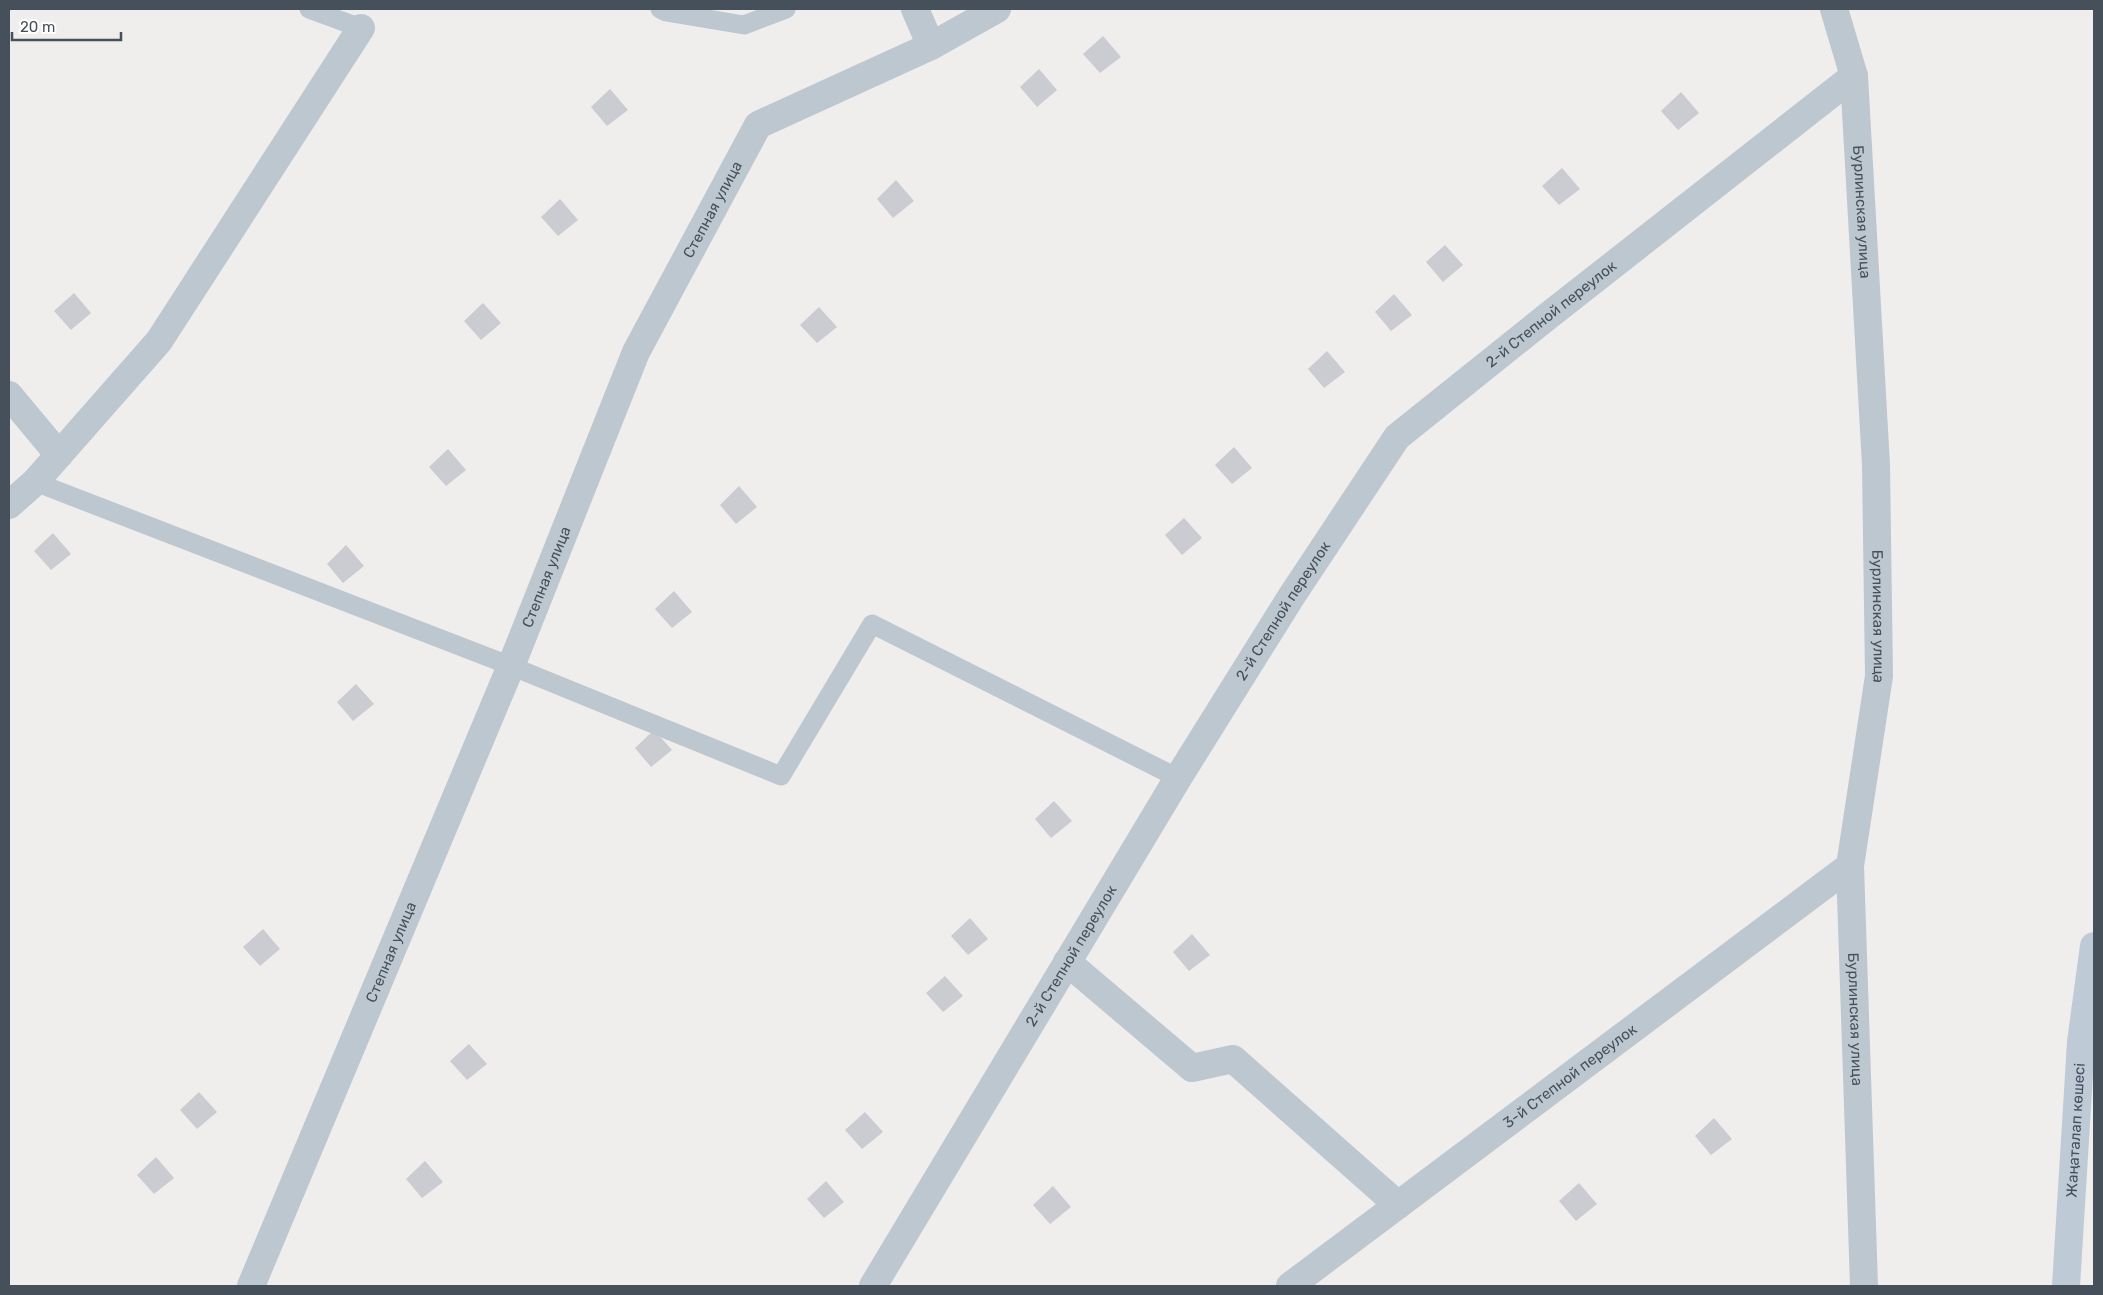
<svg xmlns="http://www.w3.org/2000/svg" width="2103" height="1295" viewBox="0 0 2103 1295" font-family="Rubik,sans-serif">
<rect width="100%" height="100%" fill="#f0eded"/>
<g fill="#caccd2">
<polygon points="1103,36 1121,57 1100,73 1083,54"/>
<polygon points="1039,69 1057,90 1037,107 1020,87"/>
<polygon points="610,89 628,110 607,126 591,107"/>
<polygon points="1681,92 1699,113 1678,130 1661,111"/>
<polygon points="1562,168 1580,189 1559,205 1542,186"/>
<polygon points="896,180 914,201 893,218 877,199"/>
<polygon points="560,199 578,220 558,236 541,217"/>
<polygon points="1445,245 1463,265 1443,282 1426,262"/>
<polygon points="74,293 91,313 71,330 54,311"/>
<polygon points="1394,294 1412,315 1391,331 1375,312"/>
<polygon points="483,303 501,323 481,340 464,321"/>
<polygon points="819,307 837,327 817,343 800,325"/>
<polygon points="1327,351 1345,372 1324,388 1308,369"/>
<polygon points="1234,447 1252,468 1232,484 1215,465"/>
<polygon points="448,449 466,470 446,486 429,467"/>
<polygon points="739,486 757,507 736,524 720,505"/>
<polygon points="1184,518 1202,538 1182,555 1165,535"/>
<polygon points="53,533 71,554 51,570 34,551"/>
<polygon points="346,545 364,566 343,583 327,564"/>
<polygon points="674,591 692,612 672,628 655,609"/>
<polygon points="356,684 374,704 353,721 337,702"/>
<polygon points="654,730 672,750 651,767 635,748"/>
<polygon points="1054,801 1072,821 1051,838 1035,819"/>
<polygon points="970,918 988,939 968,955 951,936"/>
<polygon points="263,929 280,949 260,966 243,947"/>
<polygon points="1192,934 1210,955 1189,971 1173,952"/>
<polygon points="945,976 963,996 943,1012 926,993"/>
<polygon points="469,1044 487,1064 467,1080 450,1061"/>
<polygon points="199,1092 217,1112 197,1129 180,1110"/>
<polygon points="865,1112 883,1132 862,1149 845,1130"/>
<polygon points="1714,1118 1732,1139 1711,1155 1695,1136"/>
<polygon points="156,1157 174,1178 154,1194 137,1175"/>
<polygon points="425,1161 443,1182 422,1198 406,1179"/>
<polygon points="826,1181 844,1202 824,1218 807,1199"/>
<polygon points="1579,1183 1597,1204 1576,1221 1559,1201"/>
<polygon points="1053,1186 1071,1207 1050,1224 1033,1205"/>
</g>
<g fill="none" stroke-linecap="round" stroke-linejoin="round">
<g stroke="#bdc7d0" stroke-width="19">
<polyline points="309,9 361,28"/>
<polyline points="660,9 666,12 744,25 786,9"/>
<polyline points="35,482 511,666 781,776 872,624 1178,778"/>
</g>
<g stroke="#bdc7d0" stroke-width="28">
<polyline points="915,9 931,46"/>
<path id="s1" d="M1834,9L1854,76L1876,465L1879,676L1850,866L1864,1286"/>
<polyline points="9,395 59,455"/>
<polyline points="9,505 35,482 159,341 361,28"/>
<polyline points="1067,962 1192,1068 1233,1059 1398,1205"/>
<path id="s2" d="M251,1286L511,666L636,352L758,125L931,46L997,9"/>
<path id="s3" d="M873,1286L1178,778L1291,597L1397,437L1548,316L1854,76"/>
<path id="s4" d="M1290,1286L1850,866"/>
</g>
<path stroke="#bfcad7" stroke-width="28" id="s5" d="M2066,1286L2081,1042L2094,946"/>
</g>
<g text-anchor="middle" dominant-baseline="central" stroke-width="5" stroke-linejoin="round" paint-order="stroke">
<g font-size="15" fill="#45505b" stroke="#fff">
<text stroke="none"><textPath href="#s2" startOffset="1172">Степная улица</textPath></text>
<text stroke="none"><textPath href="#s1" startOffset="206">Бурлинская улица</textPath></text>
<text stroke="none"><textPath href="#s3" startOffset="1195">2-й Степной переулок</textPath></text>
<text stroke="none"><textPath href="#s2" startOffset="768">Степная улица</textPath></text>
<text stroke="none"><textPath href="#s3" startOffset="790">2-й Степной переулок</textPath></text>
<text stroke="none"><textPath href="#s1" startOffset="611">Бурлинская улица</textPath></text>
<text stroke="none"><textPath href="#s2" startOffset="362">Степная улица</textPath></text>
<text stroke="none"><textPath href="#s3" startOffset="385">2-й Степной переулок</textPath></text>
<text stroke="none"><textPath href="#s1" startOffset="1016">Бурлинская улица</textPath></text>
<text stroke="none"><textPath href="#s4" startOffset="350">3-й Степной переулок</textPath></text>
<text stroke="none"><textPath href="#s5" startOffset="156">Жаңаталап көшесі</textPath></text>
</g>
</g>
<rect width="2103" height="1295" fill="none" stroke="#45505b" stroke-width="20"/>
<path d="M12 32v8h109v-8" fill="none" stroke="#45505b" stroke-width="2.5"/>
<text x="20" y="32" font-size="15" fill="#45505b" stroke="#ffffff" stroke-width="4" paint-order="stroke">20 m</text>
</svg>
